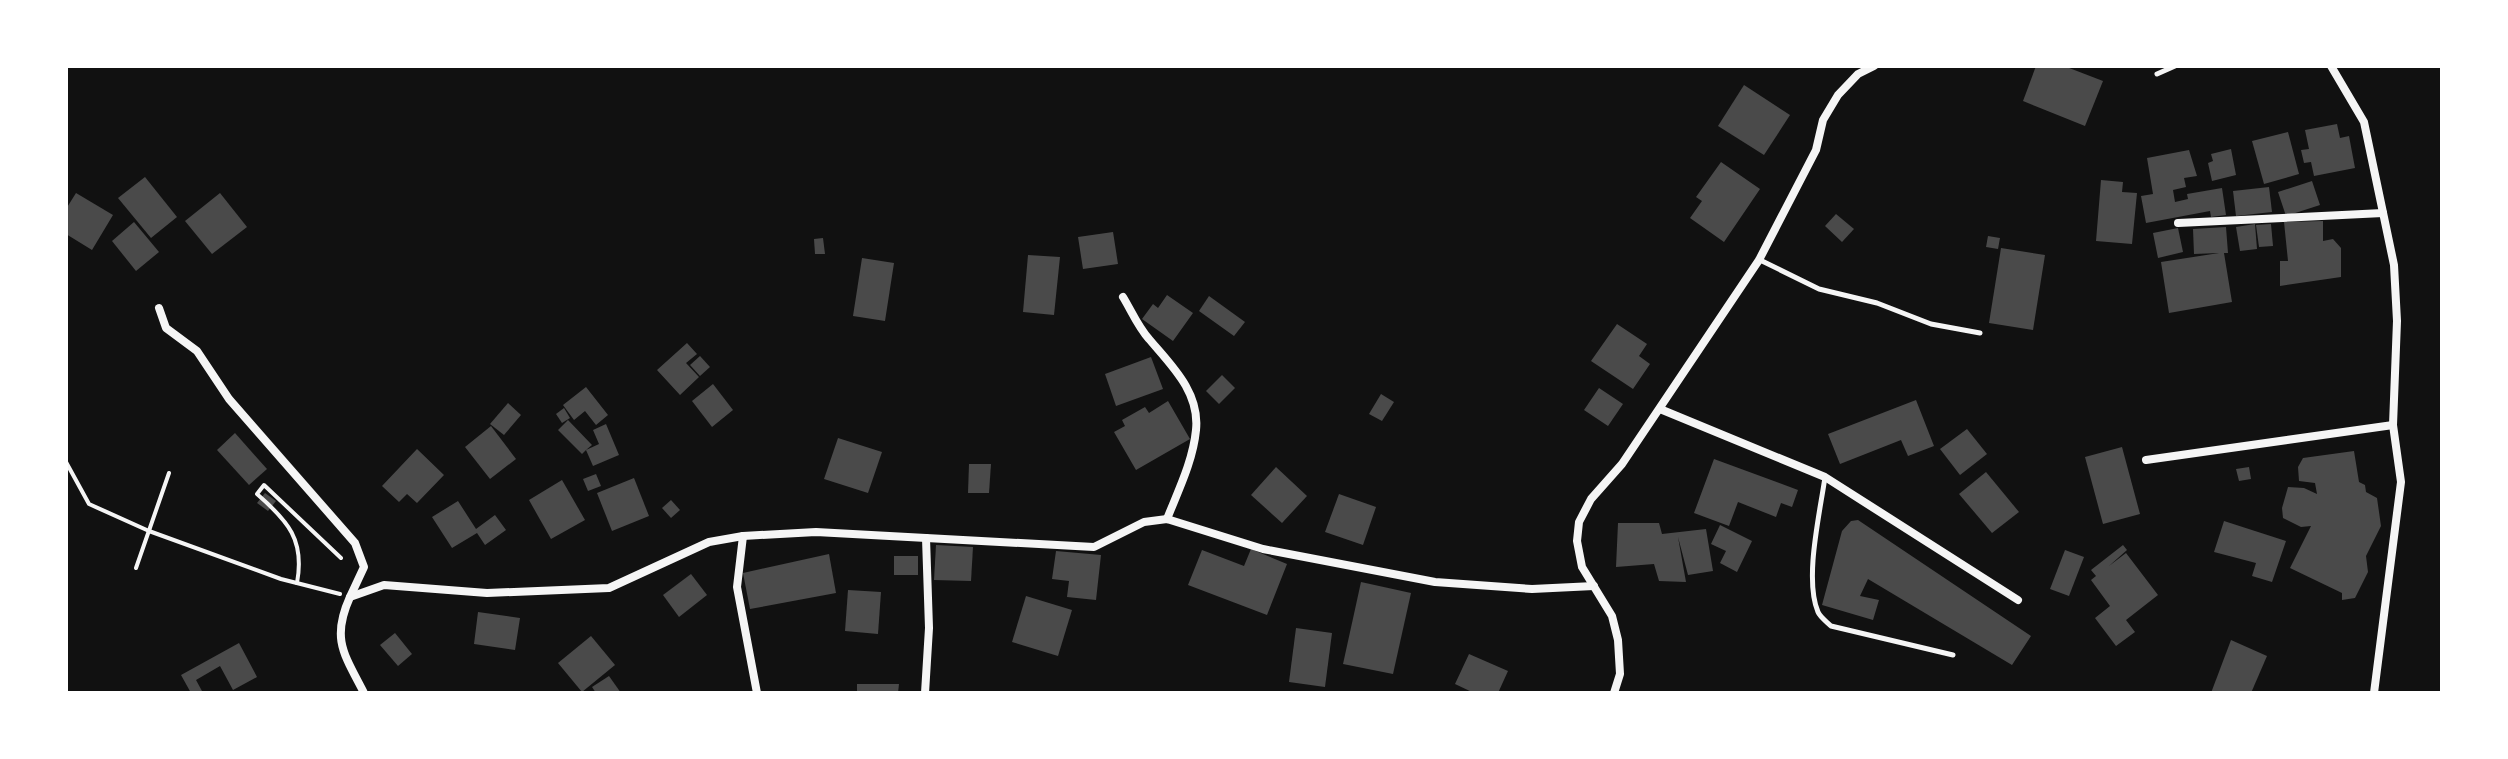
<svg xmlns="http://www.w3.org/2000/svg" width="2508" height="759" viewBox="0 0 2508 759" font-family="Raleway,sans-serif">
<rect width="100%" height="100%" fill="#111"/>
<g fill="#4a4a4a">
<polygon points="2036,66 2064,66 2103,81 2085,126 2023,101"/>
<polygon points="1744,85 1790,115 1764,155 1718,126"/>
<polygon points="2337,124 2340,138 2349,136 2355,168 2314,176 2311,162 2304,163 2301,150 2309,149 2305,130"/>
<polygon points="2288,132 2299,174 2264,184 2252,141"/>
<polygon points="2231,149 2236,175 2212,181 2208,163 2213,161 2211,154"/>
<polygon points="2189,150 2197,176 2184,178 2186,187 2173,190 2175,202 2188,199 2187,194 2222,188 2226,215 2211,217 2210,211 2146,223 2141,196 2153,194 2147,158"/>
<polygon points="1721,162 1760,189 1724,242 1690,218 1702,201 1696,197"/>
<polygon points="145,177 177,217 151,238 118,198"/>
<polygon points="2101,180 2123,182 2122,192 2137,193 2132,244 2096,241"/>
<polygon points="2312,181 2320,205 2286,216 2278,192"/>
<polygon points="2269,187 2272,212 2236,216 2233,191"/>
<polygon points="76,193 113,215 92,250 66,234 66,209"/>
<polygon points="220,193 247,227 212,254 185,221"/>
<polygon points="1836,214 1854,229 1842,242 1825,226"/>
<polygon points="2323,221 2323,241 2333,239 2341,248 2341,277 2280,286 2280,261 2288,261 2284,222"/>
<polygon points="134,222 159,252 136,271 112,241"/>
<polygon points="2255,224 2257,249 2240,251 2236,227"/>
<polygon points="2271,224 2273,246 2259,247 2256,225"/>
<polygon points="2226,227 2228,253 2224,253 2232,302 2169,313 2161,262 2219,253 2194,254 2193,229"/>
<polygon points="2178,228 2183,252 2158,258 2153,233"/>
<polygon points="1113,232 1118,264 1083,269 1078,237"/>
<polygon points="1988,236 2000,238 1998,249 1986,247"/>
<polygon points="823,238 825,254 815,254 814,239"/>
<polygon points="2001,248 2045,255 2033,330 1989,323"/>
<polygon points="1028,255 1060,257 1054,315 1023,312"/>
<polygon points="862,258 894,263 885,321 853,316"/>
<polygon points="1167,295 1193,313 1173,341 1142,319 1153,304 1158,308"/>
<polygon points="1209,296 1245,322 1234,336 1199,311"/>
<polygon points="1617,324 1647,344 1639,356 1650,364 1633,389 1591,361"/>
<polygon points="687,343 697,354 686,363 699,377 680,395 657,370"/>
<polygon points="700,356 710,367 700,376 690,365"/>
<polygon points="1151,357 1163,389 1116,406 1105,374"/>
<polygon points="1222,375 1235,388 1219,404 1206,391"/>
<polygon points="713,384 733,410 712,427 692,401"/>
<polygon points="586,387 608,415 596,425 585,411 574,420 563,405"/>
<polygon points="1599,388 1623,404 1608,426 1584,410"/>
<polygon points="1381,394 1394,402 1382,421 1369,414"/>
<polygon points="1916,400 1934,446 1908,456 1901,440 1840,464 1828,434"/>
<polygon points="1168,401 1190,439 1136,470 1114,432 1125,426 1122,420 1145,407 1149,413"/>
<polygon points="508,403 521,415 504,435 490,424"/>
<polygon points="564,408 570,418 562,423 556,414"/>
<polygon points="568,420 592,445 586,450 599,444 593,430 606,424 619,455 593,466 586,450 582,454 558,430"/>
<polygon points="491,426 516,459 490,479 465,447"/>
<polygon points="1967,429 1987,454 1960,475 1940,449"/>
<polygon points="235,433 267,469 249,485 217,450"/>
<polygon points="838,438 882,452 868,493 824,479"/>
<polygon points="2122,447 2140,514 2103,524 2085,457"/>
<polygon points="417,449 444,475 417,503 407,494 399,502 382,486"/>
<polygon points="2354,451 2359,482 2365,485 2366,492 2377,498 2381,526 2366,556 2368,572 2355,598 2342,600 2342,593 2290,568 2311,526 2301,527 2283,518 2282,508 2288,487 2304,488 2317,494 2315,483 2299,481 2298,467 2303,458"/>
<polygon points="1714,459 1798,490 1792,507 1781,503 1776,517 1738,502 1729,526 1694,513"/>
<polygon points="969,464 991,464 989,493 968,493"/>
<polygon points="1276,467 1307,496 1282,523 1251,495"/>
<polygon points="2249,467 2251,479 2239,481 2236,469"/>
<polygon points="1986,472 2019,512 1992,533 1959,494"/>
<polygon points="596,474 601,486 588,491 583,479"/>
<polygon points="634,478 649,516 612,531 597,493"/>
<polygon points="562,480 585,520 551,539 529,500"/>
<polygon points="265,493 276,501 268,511 257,503"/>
<polygon points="1339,494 1376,507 1363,545 1325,532"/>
<polygon points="671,500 680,510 671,518 662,508"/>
<polygon points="458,501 476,529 495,515 506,530 485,545 477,533 452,548 432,517"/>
<polygon points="1858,520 2031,636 2012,665 1868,579 1860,596 1879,600 1873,620 1822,605 1842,531 1851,521"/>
<polygon points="2224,521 2286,541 2272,582 2252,576 2256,563 2214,552"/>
<polygon points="1618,523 1659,523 1662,534 1706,529 1713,571 1688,575 1678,537 1686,582 1659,581 1654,564 1616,567"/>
<polygon points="1720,525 1752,541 1737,572 1720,563 1726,551 1711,544"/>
<polygon points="936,545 973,547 971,581 934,580"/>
<polygon points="2123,545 2127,550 2109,566 2126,553 2158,595 2126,620 2135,632 2116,646 2095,618 2110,606 2091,580 2096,576 2091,570"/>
<polygon points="1251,549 1287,564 1267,615 1188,585 1202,550 1244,566"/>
<polygon points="2065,550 2084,557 2069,596 2050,589"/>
<polygon points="1056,551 1101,555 1096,600 1067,597 1069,581 1052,579"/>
<polygon points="829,554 836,593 750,609 743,573"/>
<rect x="894" y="556" width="24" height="19"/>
<polygon points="691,574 707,595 679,617 663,595"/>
<polygon points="1361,582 1411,593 1393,674 1343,664"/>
<polygon points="848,590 881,592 878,634 845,631"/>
<polygon points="1026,596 1072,610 1058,656 1012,642"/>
<polygon points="478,612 520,618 515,650 474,644"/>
<polygon points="1296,628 1332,633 1325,687 1289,682"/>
<polygon points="395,633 412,654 398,666 380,645"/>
<polygon points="591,636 615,665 582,692 558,663"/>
<polygon points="2231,640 2267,656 2251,693 2211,693"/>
<polygon points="239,643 257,677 233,690 220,666 196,680 202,691 191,693 181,675"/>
<polygon points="1469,654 1508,671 1498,693 1474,693 1455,684"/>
<polygon points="609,676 621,693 596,693 592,687"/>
<polygon points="857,684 899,684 898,693 857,693"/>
</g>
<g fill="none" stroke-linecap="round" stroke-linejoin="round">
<g stroke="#f5f5f5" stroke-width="4">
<polyline points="66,462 89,504 149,531 281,579 340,594"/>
<polyline points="136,568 169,473"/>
<path d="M297,583C305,540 288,521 257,494L264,485L341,558"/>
</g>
<g stroke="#f5f5f5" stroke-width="5">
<polyline points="2157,74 2175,66"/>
<polyline points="1760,260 1819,289 1877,303 1931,324 1980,333"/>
<path d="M1825,477C1820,513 1804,579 1818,612C1820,617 1827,622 1831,626L1953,655"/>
</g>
<g stroke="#f5f5f5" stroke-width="8">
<polyline points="2331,66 2364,122 2394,265 2397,321 2393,425 2401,482 2374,693"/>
<polyline points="2178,223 2383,213"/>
<path d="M1123,297C1131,310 1138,327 1149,339C1171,365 1200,392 1196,430C1193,461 1178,491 1167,519"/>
<polyline points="159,308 166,328 197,351 229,399 355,543 364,567 350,597"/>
<polyline points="1660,409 1825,477 2018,600"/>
<polyline points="2146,460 2393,425"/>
<polyline points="743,536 737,587 757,693"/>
<path d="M364,693C344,654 331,639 350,597L384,585L487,593L609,588L709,542L743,536L816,532L1094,547L1144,522L1167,519L1263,549L1435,582L1532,589L1594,586"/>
<polyline points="925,693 929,628 926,538"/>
<polyline points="1614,693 1620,674 1618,640 1612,616 1582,567 1577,541 1579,522 1591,499 1622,464 1759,260 1816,150 1823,120 1838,95 1858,74 1874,66"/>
</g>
</g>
<rect width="2508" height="759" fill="none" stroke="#ffffff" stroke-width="136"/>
</svg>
